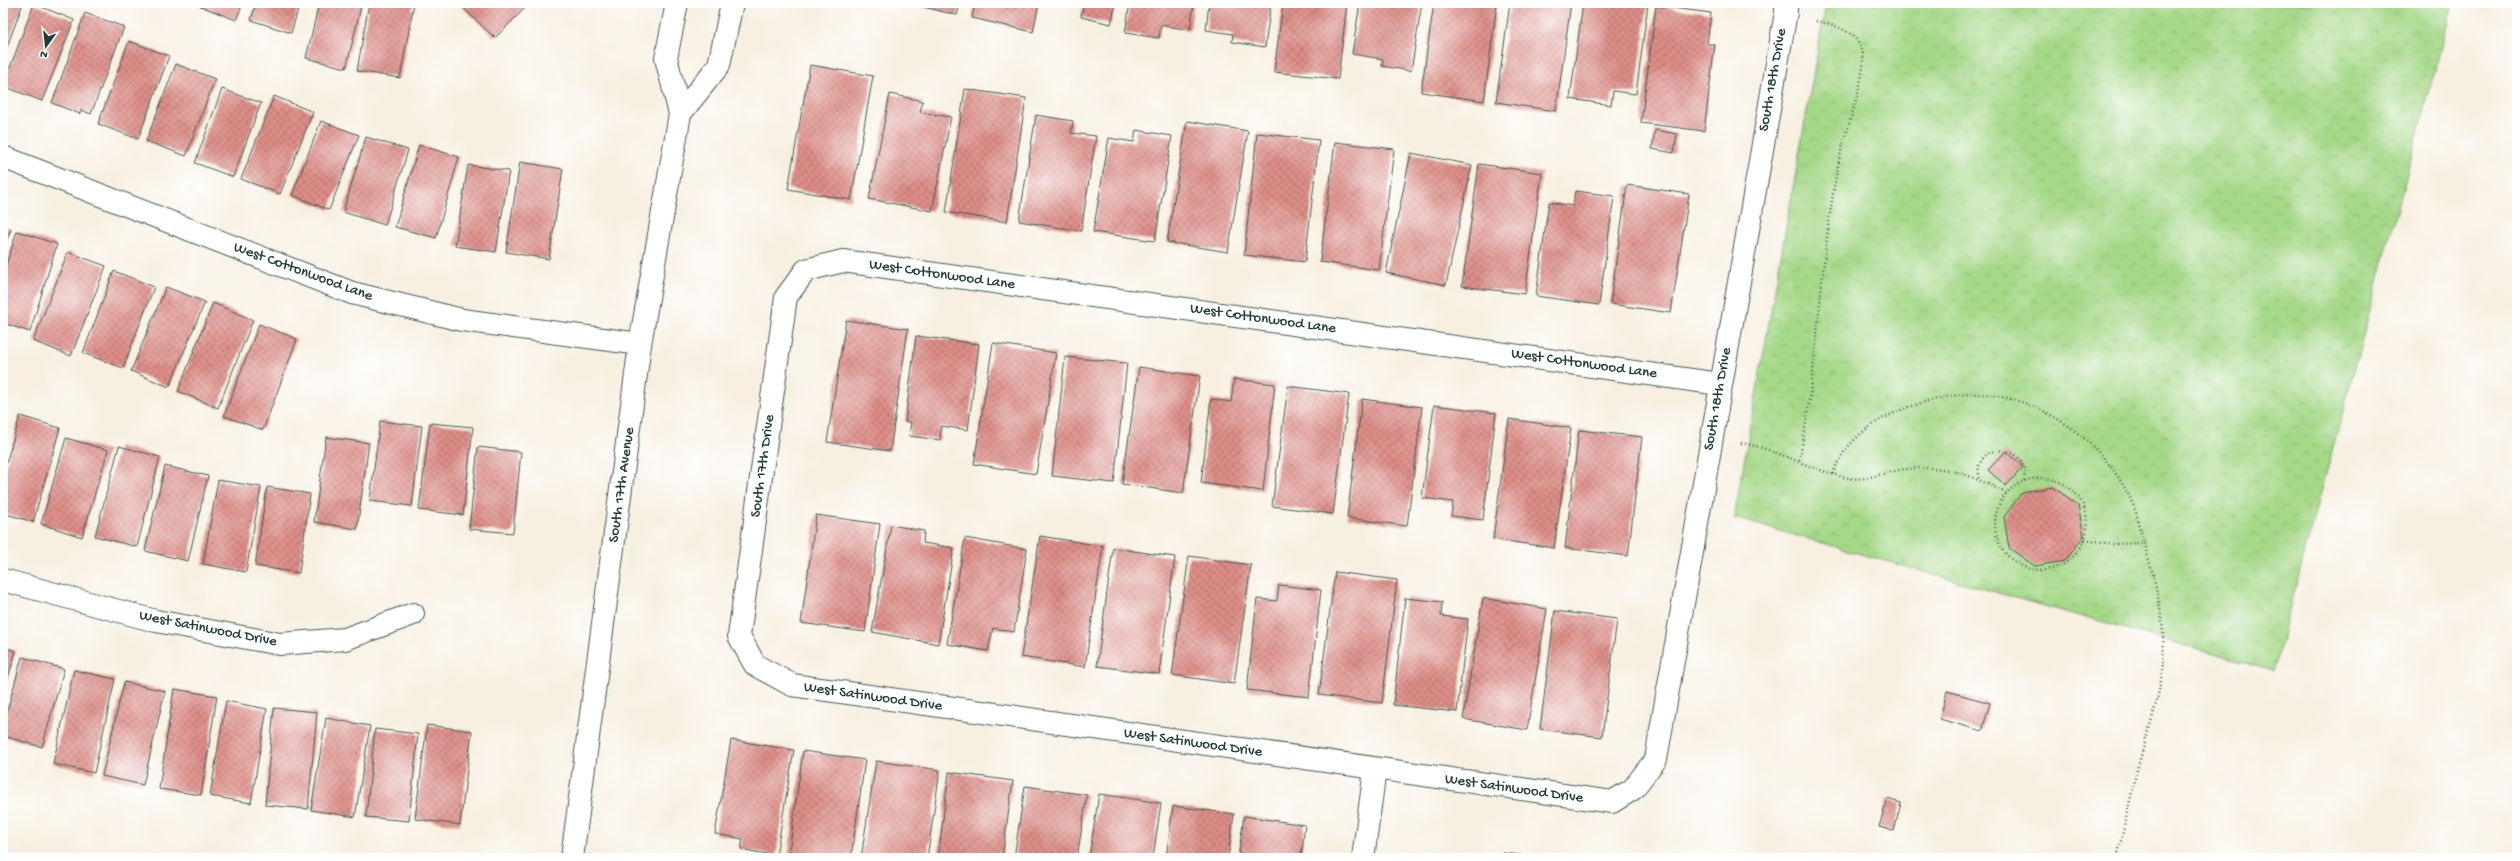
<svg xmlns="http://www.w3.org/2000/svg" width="2520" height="861" viewBox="0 0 2520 861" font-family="'Gochi Hand',sans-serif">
<defs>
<pattern id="park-crowns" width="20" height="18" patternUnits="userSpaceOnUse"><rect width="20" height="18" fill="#a5d887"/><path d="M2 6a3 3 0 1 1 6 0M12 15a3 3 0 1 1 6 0" fill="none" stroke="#8eba75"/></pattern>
<pattern id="building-cross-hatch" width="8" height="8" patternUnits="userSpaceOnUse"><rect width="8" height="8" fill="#df8e88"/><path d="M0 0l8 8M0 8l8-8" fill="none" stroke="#b47570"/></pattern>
</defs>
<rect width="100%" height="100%" fill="#fff"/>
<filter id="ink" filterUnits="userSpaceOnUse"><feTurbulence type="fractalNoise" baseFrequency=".025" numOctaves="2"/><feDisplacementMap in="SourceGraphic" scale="8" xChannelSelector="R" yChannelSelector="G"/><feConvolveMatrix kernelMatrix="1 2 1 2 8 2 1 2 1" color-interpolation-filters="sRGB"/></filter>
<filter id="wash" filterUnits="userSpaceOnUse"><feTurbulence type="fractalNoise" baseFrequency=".012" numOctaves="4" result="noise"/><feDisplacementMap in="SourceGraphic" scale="16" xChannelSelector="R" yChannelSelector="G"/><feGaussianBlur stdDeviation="0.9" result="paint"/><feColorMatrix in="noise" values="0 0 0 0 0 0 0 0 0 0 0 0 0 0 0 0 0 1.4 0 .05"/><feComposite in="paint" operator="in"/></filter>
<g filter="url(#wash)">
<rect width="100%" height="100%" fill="#f7f0e1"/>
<polygon fill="url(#park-crowns)" stroke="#628a5e" points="1826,3 2453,3 2273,671 1734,518"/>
<g id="blocks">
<g fill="url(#building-cross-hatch)">
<polygon points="3,3 23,3 3,58"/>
<polygon points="199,3 243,3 236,20 198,5"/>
<polygon points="256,3 300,3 291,33 251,20"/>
<polygon points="319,3 362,3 346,68 306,58"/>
<polygon points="369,3 414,3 400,78 357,71"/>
<polygon points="458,3 520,3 525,8 495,38"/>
<polygon points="907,3 960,3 957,15"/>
<polygon points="975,3 1039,3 1033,32 972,18"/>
<polygon points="1065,3 1116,3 1111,24 1081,17 1083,7"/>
<polygon points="1130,3 1194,3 1190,30 1161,25 1159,38 1125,33"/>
<polygon points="1209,3 1271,3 1265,47 1232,42 1233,34 1206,30"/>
<polygon points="1283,3 1347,3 1338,79 1274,72"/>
<polygon points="1360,3 1422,3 1411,71 1382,66 1383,59 1352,54"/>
<polygon points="1434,3 1497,3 1484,101 1421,92"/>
<polygon points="1510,3 1571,3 1556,111 1496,102"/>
<polygon points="1583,3 1648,3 1636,94 1613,91 1611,105 1570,99"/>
<polygon points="34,4 74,20 42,101 3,86"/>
<polygon points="1656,6 1711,13 1707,44 1715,44 1704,131 1641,123"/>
<polygon points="85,13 124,27 91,114 81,110 80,114 52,103"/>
<polygon points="129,41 169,56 138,139 98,124"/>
<polygon points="176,64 215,79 186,156 146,141"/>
<polygon points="810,65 873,76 851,200 788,189"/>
<polygon points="222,89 261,103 233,177 195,163"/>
<polygon points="965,89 1026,98 1007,222 946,212"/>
<polygon points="890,94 923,101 920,112 951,117 932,211 869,199"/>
<polygon points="274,96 313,112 280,194 241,179"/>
<polygon points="1036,115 1073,121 1071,133 1096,136 1081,231 1019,221"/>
<polygon points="321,121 359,135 329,210 292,195"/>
<polygon points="1187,121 1248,131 1228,252 1167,242"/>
<polygon points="1136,130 1172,136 1155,241 1093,232 1109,138 1134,142"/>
<polygon points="1655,130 1677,134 1674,153 1652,149"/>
<polygon points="1257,133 1319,140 1305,262 1244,255"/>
<polygon points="366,137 408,150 385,225 343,212"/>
<polygon points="1335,142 1394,149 1379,270 1320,262"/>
<polygon points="419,145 459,157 436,238 395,227"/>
<polygon points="1411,153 1472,165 1446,285 1386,273"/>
<polygon points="520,162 563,169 549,259 506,252"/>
<polygon points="1479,164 1542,173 1525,294 1462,286"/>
<polygon points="468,165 509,171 496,252 455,246"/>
<polygon points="1627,185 1689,194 1671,313 1610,304"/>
<polygon points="1575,191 1614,196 1599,305 1536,296 1549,202 1573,206"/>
<polygon points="3,226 11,229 3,248"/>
<polygon points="17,231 57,244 30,332 3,323 3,275"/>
<polygon points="68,252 106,266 71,356 33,341"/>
<polygon points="114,271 154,287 123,368 83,353"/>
<polygon points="166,287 205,302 169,387 131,371"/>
<polygon points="213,303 253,320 218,408 178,391"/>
<polygon points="846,320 908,329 890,451 827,442"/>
<polygon points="259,324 297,339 263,430 224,416"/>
<polygon points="916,336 979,344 968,430 941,426 940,440 909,436 911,422 905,422"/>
<polygon points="993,343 1056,353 1036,474 974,464"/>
<polygon points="1065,357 1127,363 1114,483 1052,476"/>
<polygon points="1139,367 1200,376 1183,493 1122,484"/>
<polygon points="1234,379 1275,384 1263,491 1201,483 1211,399 1231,402"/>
<polygon points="1288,386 1349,394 1333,514 1272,506"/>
<polygon points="1362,399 1422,407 1407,526 1347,518"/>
<polygon points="1434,405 1496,413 1483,520 1451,516 1453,502 1422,498"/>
<polygon points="20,416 60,428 33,522 3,513 3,474"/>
<polygon points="1509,419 1571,428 1554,548 1493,539"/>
<polygon points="380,421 422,426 412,506 370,501"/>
<polygon points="430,423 473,427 463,515 419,510"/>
<polygon points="1579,430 1642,437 1628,556 1565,548"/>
<polygon points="326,437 369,443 357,529 314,522"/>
<polygon points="66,438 108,450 82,537 41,524"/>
<polygon points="119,446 160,457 137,547 95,536"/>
<polygon points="478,447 521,452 513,533 469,529"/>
<polygon points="2006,451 2023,467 2006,486 1988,470"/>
<polygon points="165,466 208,476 188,561 145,551"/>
<polygon points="218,480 261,487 246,572 203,564"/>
<polygon points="267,487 310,494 299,573 255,566"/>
<polygon points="2053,487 2078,505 2084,536 2065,561 2035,566 2009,548 2004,517 2022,492"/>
<polygon points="816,515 880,524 865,632 801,623"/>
<polygon points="891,525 924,531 923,543 954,548 938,644 872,632"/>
<polygon points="1040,536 1103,546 1085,667 1021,657"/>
<polygon points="965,538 1027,549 1014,632 993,628 988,651 947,644"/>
<polygon points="1113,548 1175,557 1159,674 1097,666"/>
<polygon points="1189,556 1251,565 1234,684 1172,675"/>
<polygon points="1335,572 1397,580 1382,703 1319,695"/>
<polygon points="1279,585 1321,590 1309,697 1247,690 1257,599 1277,601"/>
<polygon points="1405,598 1442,602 1441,616 1468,619 1457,712 1393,705"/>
<polygon points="1483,598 1547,609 1527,730 1463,719"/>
<polygon points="1555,611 1617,619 1602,737 1540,729"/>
<polygon points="3,647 16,651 3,694"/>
<polygon points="22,657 64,669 42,747 3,736 3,726"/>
<polygon points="74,670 115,679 94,773 53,764"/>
<polygon points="124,682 165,691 143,785 102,776"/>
<polygon points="174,689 217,696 201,795 159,789"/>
<polygon points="1947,691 1990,703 1982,731 1940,719"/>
<polygon points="226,701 267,709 251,803 210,796"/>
<polygon points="274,708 317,712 308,809 265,805"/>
<polygon points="326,718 370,726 355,817 311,810"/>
<polygon points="427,725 472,731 460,825 415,819"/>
<polygon points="375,729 418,734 409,821 366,817"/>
<polygon points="731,740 794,750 776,856 741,849 743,839 715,834"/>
<polygon points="803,751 865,760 851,858 788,858"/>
<polygon points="876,761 940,770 927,858 861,858"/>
<polygon points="949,772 1013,781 1002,858 938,858"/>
<polygon points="1025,786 1087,795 1077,858 1014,858"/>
<polygon points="1099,794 1161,803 1153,858 1089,858"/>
<polygon points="1887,799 1901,803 1894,831 1879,827"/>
<polygon points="1173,806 1234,814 1228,858 1166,858"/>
<polygon points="1244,816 1305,825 1301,858 1238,858"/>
<polygon points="1426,853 1462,857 1462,858 1426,858"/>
<polygon points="1503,853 1538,857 1538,858 1502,858"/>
</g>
</g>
</g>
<g filter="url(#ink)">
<use href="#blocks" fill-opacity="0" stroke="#3f584e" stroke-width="1"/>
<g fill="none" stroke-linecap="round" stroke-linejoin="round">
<defs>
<g id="minor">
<polyline points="3,157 352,293 462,320 640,344"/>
<polyline points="1720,384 843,261 806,270 786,297 739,636 755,665 792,685 1612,802 1633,789 1656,759 1786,12 1786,3"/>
<polyline points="3,580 156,621 280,644 345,639 413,614"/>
<polyline points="1363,858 1375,770"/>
</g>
<g id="major">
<polyline points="680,114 719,65 732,3"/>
<polyline points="572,858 640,344 680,114 666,58 677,3"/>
</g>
</defs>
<use href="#minor" stroke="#3f584e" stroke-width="24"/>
<use href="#major" stroke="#3f584e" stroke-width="24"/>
<g stroke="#3f584e" stroke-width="2.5" stroke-dasharray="1 3" stroke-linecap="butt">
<path d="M1741,443C1779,449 1811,471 1848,478C1867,481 1881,473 1899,470C1944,463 1968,474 2006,493"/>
<path d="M1799,460C1820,360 1819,256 1840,156C1845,132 1869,71 1862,50C1855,30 1834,25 1816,21"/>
<path d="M1833,474C1842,446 1867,425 1894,413C1920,402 1951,393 1980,394C2047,398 2109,446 2134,507C2139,519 2141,533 2145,546C2156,584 2166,623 2163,663C2160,702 2144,741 2135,778C2129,805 2123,832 2117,858"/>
<circle cx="2041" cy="524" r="46"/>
<path d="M1979,478C1979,475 1978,469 1979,466C1986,444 2016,446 2024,466C2026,470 2024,477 2024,482"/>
<polyline points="2085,539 2113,544 2144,543"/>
</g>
<use href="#minor" stroke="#fff" stroke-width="22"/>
<use href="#major" stroke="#fff" stroke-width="22"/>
</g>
</g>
<g text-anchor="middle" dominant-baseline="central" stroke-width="3" stroke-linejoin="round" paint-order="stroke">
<g font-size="15" fill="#1f3d34" stroke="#fff">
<text transform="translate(1773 80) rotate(-80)">South 18th Drive</text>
<text transform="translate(303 272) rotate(20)">West Cottonwood Lane</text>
<text transform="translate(942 275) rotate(8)">West Cottonwood Lane</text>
<text transform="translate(1263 319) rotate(8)">West Cottonwood Lane</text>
<text transform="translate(1584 364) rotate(8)">West Cottonwood Lane</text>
<text transform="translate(1718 399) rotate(-80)">South 18th Drive</text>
<text transform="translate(763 466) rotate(-82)">South 17th Drive</text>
<text transform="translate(622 485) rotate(-82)">South 17th Avenue</text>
<text transform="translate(208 629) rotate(11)">West Satinwood Drive</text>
<text transform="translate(873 697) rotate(8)">West Satinwood Drive</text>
<text transform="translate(1193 743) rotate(8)">West Satinwood Drive</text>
<text transform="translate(1514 789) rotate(8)">West Satinwood Drive</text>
</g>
</g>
<rect width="2520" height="861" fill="none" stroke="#fff" stroke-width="16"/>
<g transform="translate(46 46) rotate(195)" stroke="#ffffff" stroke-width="3" paint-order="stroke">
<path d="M0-3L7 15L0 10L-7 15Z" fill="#1f3d34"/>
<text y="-6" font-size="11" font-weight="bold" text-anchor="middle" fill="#1f3d34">N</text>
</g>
</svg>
